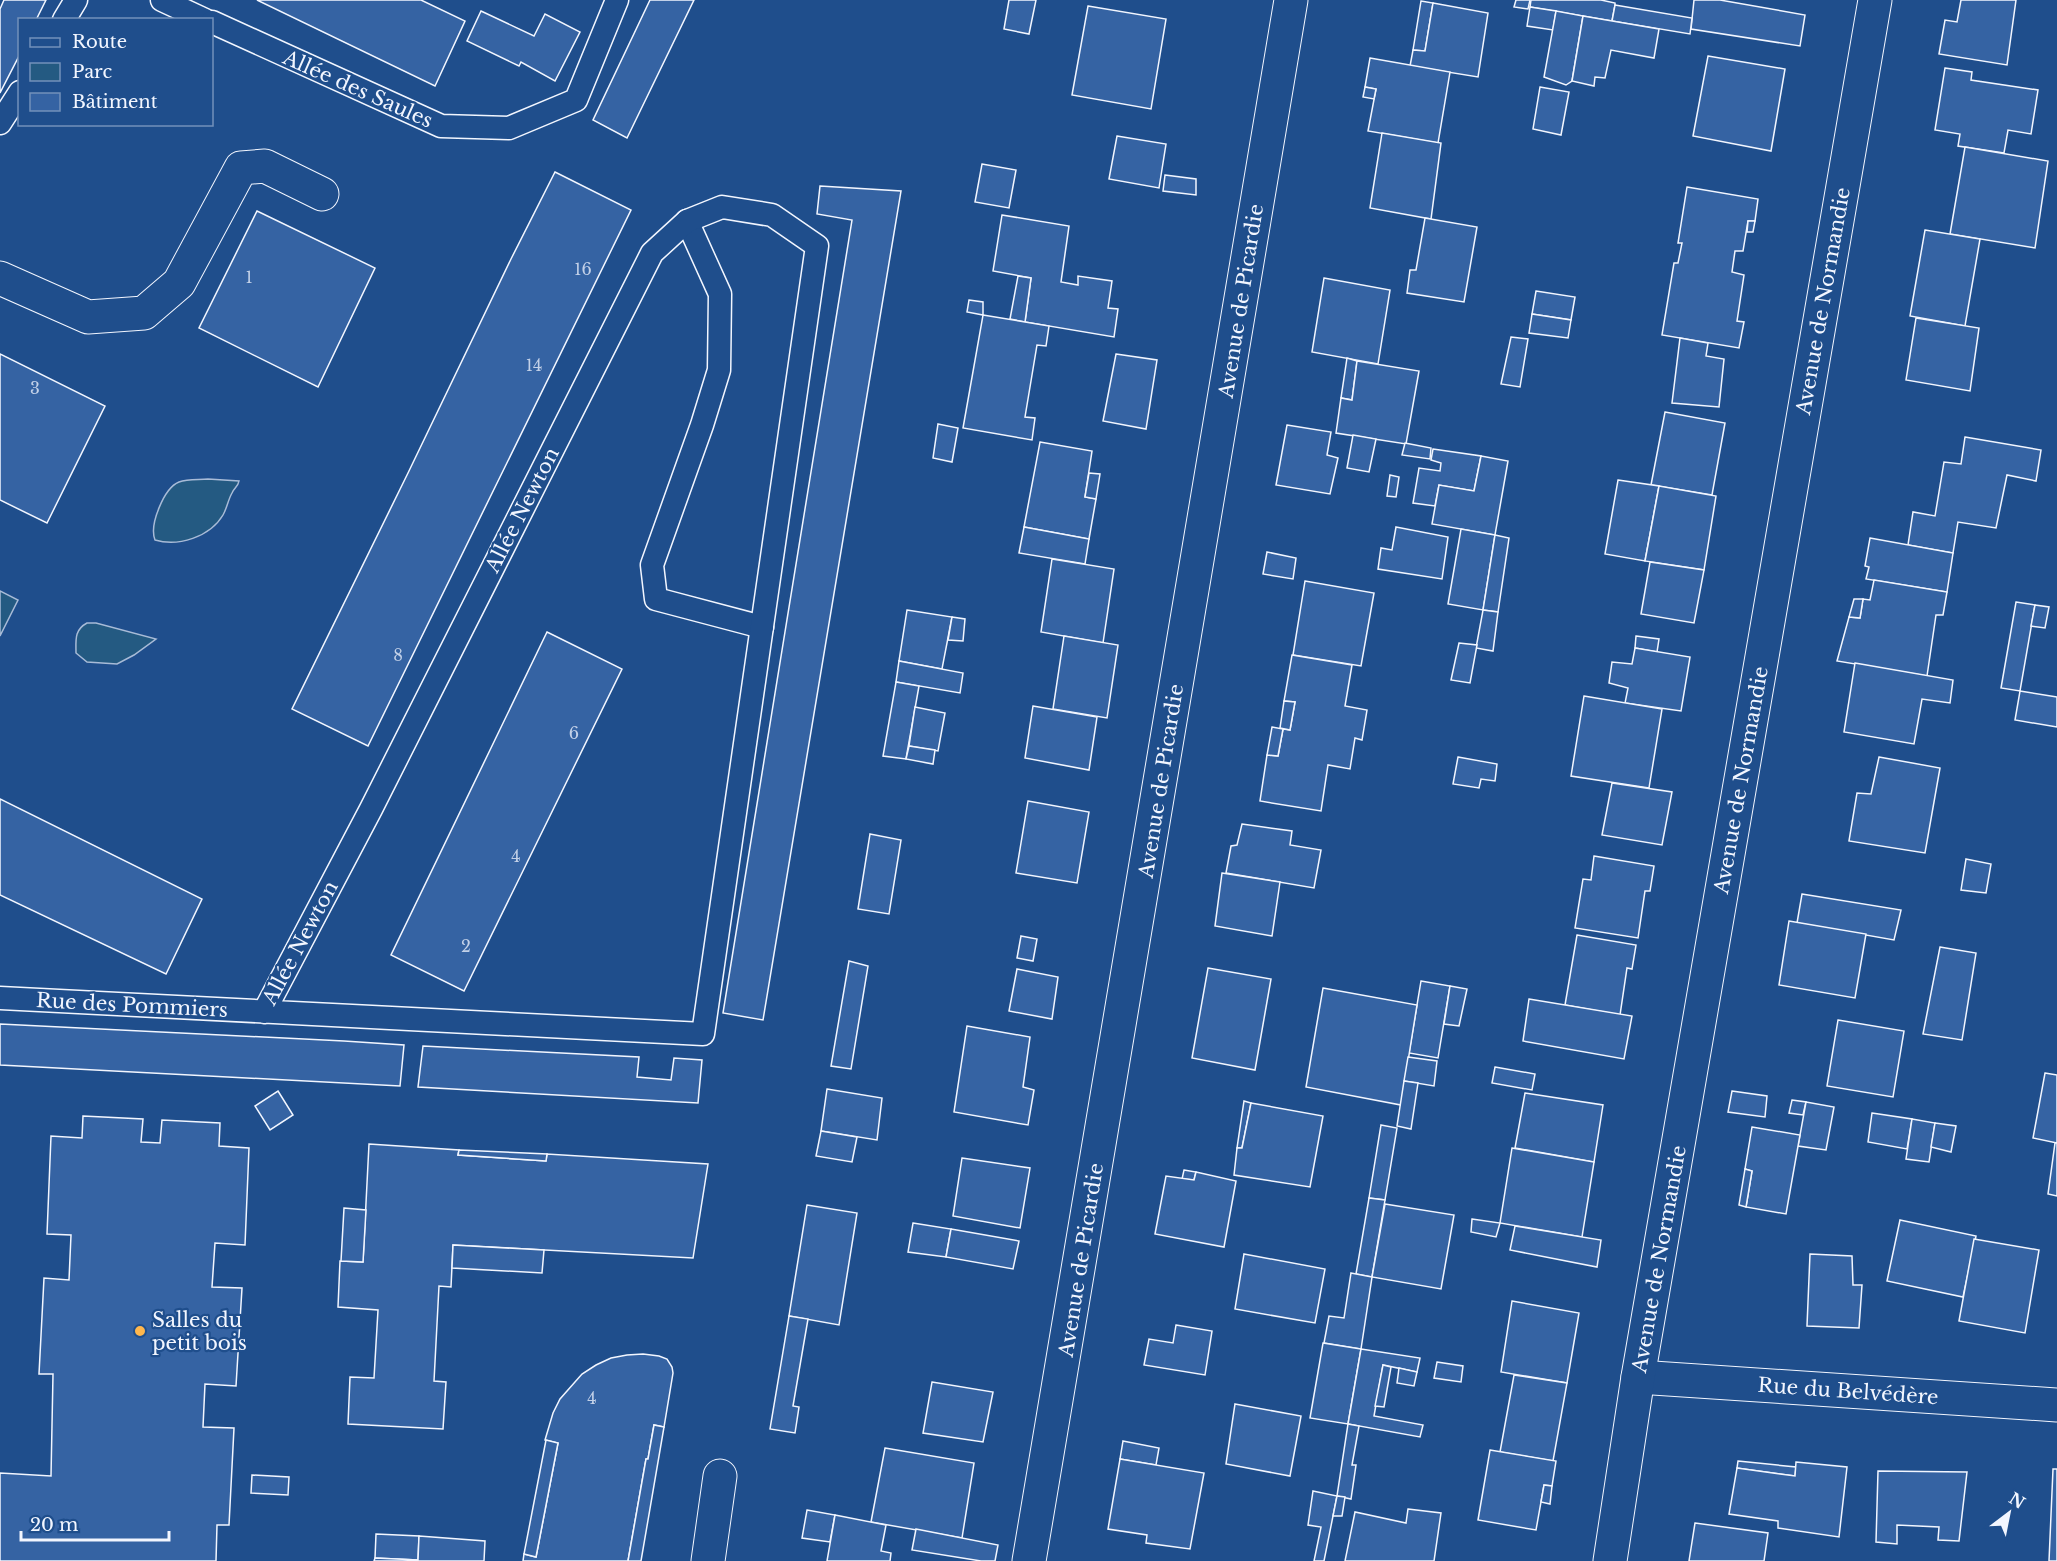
<svg xmlns="http://www.w3.org/2000/svg" width="2057" height="1561" viewBox="0 0 2057 1561" font-family="'Libre Baskerville',serif">
<rect width="100%" height="100%" fill="#1f4e8c"/>
<g fill="#245a82" stroke="#a8bbd7" stroke-width="1.5">
<path d="M208,479L239,481C238,487 234,488 232,493C228,500 227,508 223,515C210,537 178,547 155,540C149,525 164,488 179,482C188,479 199,480 208,479Z"/>
<polygon points="0,591 18,600 0,636"/>
<path d="M87,623H96L156,639L134,655L117,664L87,662L76,653C76,640 74,630 87,623Z"/>
</g>
<g fill="#3563a3" stroke="#f2f6ff" stroke-width="1.5">
<polygon points="4,0 46,0 36,20 20,20 20,54 0,93 0,9"/>
<polygon points="257,0 421,0 465,21 435,86"/>
<polygon points="650,0 694,0 627,138 593,120"/>
<polygon points="1009,0 1036,0 1029,34 1004,29"/>
<polygon points="1516,0 1530,0 1528,9 1514,7"/>
<polygon points="1531,0 1601,0 1615,3 1615,5 1612,21 1530,7"/>
<polygon points="1694,0 1720,0 1805,15 1800,46 1691,29"/>
<polygon points="1961,0 2016,0 2007,65 1939,54 1945,20 1957,22"/>
<polygon points="1421,1 1433,3 1425,51 1413,50"/>
<polygon points="1433,3 1488,13 1478,77 1410,66 1413,50 1425,51"/>
<polygon points="1615,5 1692,18 1690,34 1612,21"/>
<polygon points="1088,6 1166,19 1151,109 1072,95"/>
<polygon points="1530,7 1556,11 1553,30 1527,26"/>
<polygon points="481,11 534,36 545,14 580,32 555,81 521,62 519,66 467,41"/>
<polygon points="1556,11 1583,16 1572,81 1566,85 1544,77"/>
<polygon points="1583,16 1659,29 1654,58 1611,50 1605,78 1595,77 1594,86 1572,81"/>
<polygon points="1708,56 1785,69 1771,151 1693,136"/>
<polygon points="1370,58 1450,72 1438,143 1368,131 1376,89 1365,87"/>
<polygon points="1945,68 1972,72 1971,80 2038,90 2031,134 2008,130 2004,153 1958,146 1960,134 1935,130"/>
<polygon points="1365,87 1376,89 1374,99 1363,97"/>
<polygon points="1540,87 1569,92 1561,135 1533,129"/>
<polygon points="1382,133 1441,143 1431,219 1370,208"/>
<polygon points="1117,136 1166,144 1159,188 1109,179"/>
<polygon points="1965,147 2048,161 2035,248 1950,234"/>
<polygon points="982,164 1016,170 1009,208 975,202"/>
<polygon points="555,172 631,210 368,746 292,709 408,473 511,259"/>
<polygon points="1165,175 1196,179 1196,195 1163,191"/>
<polygon points="820,186 901,191 763,1020 723,1013 852,220 817,214"/>
<polygon points="1687,187 1758,199 1755,221 1748,221 1743,251 1735,251 1732,272 1744,275 1737,321 1744,322 1739,348 1662,335 1674,263 1678,263 1682,243 1678,243"/>
<polygon points="257,211 375,268 318,387 199,328"/>
<polygon points="1002,215 1069,226 1061,282 1078,285 1078,276 1112,281 1108,308 1118,309 1114,337 1025,322 1031,278 993,271"/>
<polygon points="1425,218 1477,227 1464,302 1407,293 1410,270 1416,270"/>
<polygon points="1748,221 1755,221 1753,232 1747,232"/>
<polygon points="1925,230 1980,239 1965,326 1910,316"/>
<polygon points="1018,276 1031,278 1025,322 1010,319"/>
<polygon points="1324,278 1390,290 1378,364 1312,352"/>
<polygon points="1536,291 1575,297 1571,320 1532,314"/>
<polygon points="969,300 983,302 983,315 967,312"/>
<polygon points="1532,314 1571,320 1568,338 1529,333"/>
<polygon points="983,315 1049,326 1046,346 1037,345 1025,417 1035,418 1032,440 963,428"/>
<polygon points="1916,318 1979,328 1970,391 1906,380"/>
<polygon points="1511,337 1528,339 1520,387 1501,384"/>
<polygon points="1680,338 1708,343 1706,356 1724,359 1719,407 1672,403"/>
<polygon points="0,354 105,406 47,523 0,500"/>
<polygon points="1116,354 1157,360 1146,429 1103,421"/>
<polygon points="1347,358 1357,361 1352,400 1341,398"/>
<polygon points="1357,361 1419,371 1406,444 1336,433 1341,398 1352,400"/>
<polygon points="1665,412 1725,423 1712,495 1651,485"/>
<polygon points="938,424 958,428 952,462 933,458"/>
<polygon points="1287,425 1331,432 1327,455 1338,458 1330,494 1276,485"/>
<polygon points="1353,435 1376,439 1369,472 1347,468"/>
<polygon points="1965,437 2041,450 2036,481 2007,475 1996,528 1958,522 1953,553 1908,545 1913,512 1935,516 1944,462 1961,464"/>
<polygon points="1040,442 1092,451 1085,497 1096,499 1089,539 1024,527"/>
<polygon points="1405,443 1431,448 1430,459 1402,455"/>
<polygon points="1433,449 1481,456 1474,491 1439,485 1435,506 1413,503 1419,468 1440,471 1441,463 1431,460"/>
<polygon points="1481,456 1508,461 1495,535 1432,524 1439,485 1474,491"/>
<polygon points="1089,473 1100,474 1096,499 1085,497"/>
<polygon points="1390,475 1399,477 1396,497 1387,496"/>
<polygon points="1618,480 1659,486 1645,561 1605,554"/>
<polygon points="1659,486 1716,496 1704,570 1645,561"/>
<polygon points="1024,527 1089,539 1085,564 1019,553"/>
<polygon points="1396,527 1448,537 1442,579 1378,569 1381,548 1392,550"/>
<polygon points="1461,529 1495,535 1483,610 1448,604"/>
<polygon points="1495,535 1509,538 1498,612 1483,610"/>
<polygon points="1870,538 1953,553 1947,592 1866,579 1869,567 1865,566"/>
<polygon points="1267,552 1296,558 1293,579 1263,574"/>
<polygon points="1052,559 1114,569 1103,643 1041,632"/>
<polygon points="1650,562 1704,570 1694,623 1641,614"/>
<polygon points="1874,580 1947,592 1943,615 1936,615 1927,676 1837,661 1849,617 1860,618 1863,599 1870,600"/>
<polygon points="1305,581 1374,593 1361,666 1293,655"/>
<polygon points="1854,599 1863,599 1860,618 1849,617"/>
<polygon points="2016,602 2035,605 2020,691 2001,688"/>
<polygon points="2035,605 2049,607 2045,628 2031,626"/>
<polygon points="907,610 952,617 942,669 899,661"/>
<polygon points="1483,610 1498,612 1493,651 1476,648"/>
<polygon points="952,617 965,619 963,641 948,640"/>
<polygon points="547,632 622,669 464,991 391,955"/>
<polygon points="1064,636 1118,645 1107,718 1053,709"/>
<polygon points="1636,636 1659,639 1657,652 1635,648"/>
<polygon points="1459,643 1477,645 1470,683 1451,680"/>
<polygon points="1635,648 1690,657 1681,711 1625,703 1628,688 1609,683 1612,662 1632,664"/>
<polygon points="1292,655 1352,665 1345,706 1367,710 1362,740 1355,738 1350,769 1328,765 1321,811 1260,801 1267,755 1278,756 1283,729 1290,730 1295,702 1284,701"/>
<polygon points="899,661 963,673 960,693 896,682"/>
<polygon points="1855,663 1953,680 1950,703 1922,699 1914,744 1844,732"/>
<polygon points="896,682 919,686 906,759 883,756"/>
<polygon points="2020,691 2057,697 2057,727 2015,720"/>
<polygon points="1584,696 1662,709 1649,788 1571,776"/>
<polygon points="1284,701 1295,702 1290,730 1280,728"/>
<polygon points="1033,706 1097,717 1089,770 1025,758"/>
<polygon points="915,707 945,713 938,751 909,746"/>
<polygon points="1272,727 1283,729 1278,756 1267,755"/>
<polygon points="909,746 935,750 933,764 906,759"/>
<polygon points="1458,757 1497,764 1495,781 1481,779 1479,788 1453,784"/>
<polygon points="1879,757 1940,768 1925,853 1849,841 1857,793 1871,794"/>
<polygon points="1612,783 1672,792 1662,845 1602,835"/>
<polygon points="0,799 202,899 166,974 0,895"/>
<polygon points="1028,801 1089,812 1077,883 1016,873"/>
<polygon points="1242,824 1292,831 1290,845 1321,850 1314,888 1226,873 1231,846 1237,845"/>
<polygon points="870,834 901,840 889,914 858,909"/>
<polygon points="1594,856 1654,866 1650,891 1645,891 1638,938 1575,928 1583,879 1591,880"/>
<polygon points="1966,859 1991,864 1986,893 1961,890"/>
<polygon points="1222,873 1280,882 1272,936 1215,926"/>
<polygon points="1802,894 1901,910 1894,940 1797,923"/>
<polygon points="1789,921 1866,934 1855,998 1779,985"/>
<polygon points="1577,935 1636,945 1632,969 1627,968 1620,1015 1565,1005"/>
<polygon points="1021,936 1037,939 1033,961 1017,958"/>
<polygon points="1940,947 1976,953 1962,1040 1923,1034"/>
<polygon points="849,961 868,966 851,1069 831,1066"/>
<polygon points="1208,968 1271,979 1255,1070 1192,1058"/>
<polygon points="1017,969 1058,977 1052,1019 1009,1011"/>
<polygon points="1421,981 1450,986 1438,1058 1409,1053"/>
<polygon points="1450,986 1467,989 1459,1026 1444,1024"/>
<polygon points="1323,988 1417,1005 1401,1105 1306,1087"/>
<polygon points="1529,999 1632,1016 1624,1059 1523,1041"/>
<polygon points="1838,1020 1904,1031 1893,1097 1827,1086"/>
<polygon points="0,1024 344,1041 404,1045 400,1086 0,1065"/>
<polygon points="967,1026 1030,1037 1023,1087 1034,1090 1028,1125 954,1112"/>
<polygon points="423,1046 639,1057 637,1077 671,1080 674,1058 702,1060 698,1103 418,1087"/>
<polygon points="1408,1057 1437,1061 1434,1086 1404,1081"/>
<polygon points="1495,1067 1535,1074 1532,1090 1492,1083"/>
<polygon points="2045,1073 2057,1075 2057,1143 2033,1138"/>
<polygon points="1404,1081 1418,1083 1411,1129 1397,1126"/>
<polygon points="827,1089 882,1098 877,1140 821,1131"/>
<polygon points="278,1091 293,1115 270,1130 255,1106"/>
<polygon points="1732,1091 1767,1096 1765,1117 1728,1112"/>
<polygon points="1525,1093 1603,1105 1594,1162 1515,1148"/>
<polygon points="1792,1100 1806,1102 1803,1115 1789,1113"/>
<polygon points="1244,1101 1251,1103 1242,1148 1237,1148"/>
<polygon points="1806,1102 1834,1107 1826,1150 1798,1146"/>
<polygon points="1251,1103 1323,1116 1310,1187 1234,1175 1237,1148 1242,1148"/>
<polygon points="1872,1113 1912,1119 1907,1149 1868,1142"/>
<polygon points="83,1116 143,1119 141,1142 160,1143 162,1120 220,1123 219,1146 249,1148 245,1245 215,1243 212,1287 242,1288 236,1386 205,1384 203,1427 234,1428 229,1525 217,1525 216,1561 0,1561 0,1473 51,1476 53,1374 39,1374 44,1278 69,1280 71,1235 47,1234 51,1136 82,1138"/>
<polygon points="1912,1119 1935,1123 1929,1162 1906,1159"/>
<polygon points="1935,1123 1956,1126 1951,1152 1931,1147"/>
<polygon points="1381,1125 1397,1128 1385,1200 1369,1198"/>
<polygon points="1752,1127 1800,1135 1786,1214 1746,1207 1752,1171 1745,1169"/>
<polygon points="821,1131 857,1137 852,1162 816,1156"/>
<polygon points="2055,1143 2057,1143 2057,1196 2048,1194"/>
<polygon points="369,1144 459,1150 458,1155 546,1161 547,1154 708,1164 693,1258 453,1245 451,1287 439,1286 434,1381 446,1382 443,1429 348,1424 350,1377 374,1378 378,1310 338,1307 340,1261 363,1262"/>
<polygon points="1512,1148 1594,1162 1582,1237 1500,1223"/>
<polygon points="459,1150 547,1154 546,1161 458,1155"/>
<polygon points="962,1158 1030,1168 1020,1228 953,1216"/>
<polygon points="1745,1169 1752,1171 1746,1207 1739,1205"/>
<polygon points="1184,1170 1196,1172 1194,1180 1182,1179"/>
<polygon points="1196,1172 1236,1181 1224,1247 1155,1234 1166,1176 1194,1180"/>
<polygon points="1369,1198 1385,1200 1372,1277 1356,1274"/>
<polygon points="1385,1204 1454,1215 1441,1289 1372,1277"/>
<polygon points="807,1205 857,1213 839,1325 789,1316"/>
<polygon points="344,1208 366,1210 363,1262 341,1261"/>
<polygon points="1472,1219 1500,1223 1496,1237 1471,1232"/>
<polygon points="1900,1220 1976,1236 1963,1297 1887,1281"/>
<polygon points="913,1223 951,1229 946,1257 908,1252"/>
<polygon points="1515,1226 1601,1240 1597,1267 1510,1250"/>
<polygon points="951,1229 1019,1241 1013,1269 946,1257"/>
<polygon points="1974,1239 2039,1250 2025,1333 1959,1321"/>
<polygon points="453,1245 544,1250 542,1273 452,1268"/>
<polygon points="1244,1254 1325,1269 1315,1323 1235,1309"/>
<polygon points="1810,1254 1852,1256 1853,1285 1862,1285 1859,1328 1807,1326"/>
<polygon points="1351,1273 1372,1277 1361,1349 1324,1343 1329,1316 1344,1318"/>
<polygon points="1512,1301 1579,1313 1567,1383 1501,1372"/>
<polygon points="789,1316 808,1319 793,1406 799,1407 795,1433 770,1429"/>
<polygon points="1176,1325 1212,1331 1205,1375 1144,1365 1149,1339 1173,1343"/>
<polygon points="1323,1343 1361,1349 1348,1424 1310,1418"/>
<polygon points="1361,1349 1420,1358 1417,1372 1383,1365 1374,1416 1423,1425 1420,1437 1348,1424"/>
<polygon points="643,1354 659,1356 667,1359 672,1367 673,1373 664,1427 654,1425 648,1459 646,1459 628,1561 523,1561 524,1554 536,1557 558,1443 545,1440 553,1413 560,1399 582,1374 596,1365 611,1358 627,1355"/>
<polygon points="1437,1362 1463,1366 1461,1382 1434,1378"/>
<polygon points="1383,1365 1391,1367 1384,1407 1375,1406"/>
<polygon points="1399,1368 1417,1372 1414,1386 1397,1383"/>
<polygon points="1514,1375 1567,1383 1553,1461 1500,1452"/>
<polygon points="932,1382 993,1392 983,1442 923,1433"/>
<polygon points="1235,1404 1301,1416 1290,1476 1226,1464"/>
<polygon points="1348,1424 1359,1426 1352,1465 1356,1465 1351,1499 1337,1496"/>
<polygon points="654,1425 664,1427 641,1561 628,1561 646,1459 648,1459"/>
<polygon points="546,1440 558,1443 536,1557 524,1554"/>
<polygon points="1123,1441 1159,1448 1156,1465 1120,1459"/>
<polygon points="885,1448 974,1463 962,1538 871,1522"/>
<polygon points="1490,1450 1556,1461 1552,1486 1544,1485 1536,1530 1478,1520"/>
<polygon points="1120,1459 1204,1473 1190,1549 1146,1543 1147,1535 1108,1529"/>
<polygon points="1738,1461 1796,1467 1795,1476 1737,1468"/>
<polygon points="1796,1462 1847,1467 1839,1537 1778,1528 1778,1521 1729,1514 1737,1468 1795,1476"/>
<polygon points="2053,1469 2057,1469 2057,1561 2049,1561"/>
<polygon points="1878,1471 1967,1472 1959,1541 1938,1540 1939,1527 1897,1525 1897,1544 1876,1542"/>
<polygon points="252,1475 289,1477 288,1495 251,1493"/>
<polygon points="1544,1485 1552,1486 1550,1504 1541,1502"/>
<polygon points="1313,1491 1337,1496 1324,1561 1314,1561 1321,1527 1308,1525"/>
<polygon points="1337,1496 1345,1497 1342,1516 1333,1516"/>
<polygon points="1408,1509 1441,1513 1434,1561 1345,1561 1355,1512 1406,1523"/>
<polygon points="807,1510 835,1515 830,1542 802,1538"/>
<polygon points="835,1515 886,1525 881,1551 891,1553 890,1561 827,1561"/>
<polygon points="1695,1523 1768,1533 1764,1561 1689,1561"/>
<polygon points="916,1529 998,1545 995,1561 981,1561 912,1550"/>
<polygon points="376,1534 419,1536 418,1560 375,1558"/>
<polygon points="419,1536 485,1541 484,1561 374,1561 375,1558 418,1560"/>
</g>
<g fill="none" stroke-linecap="round" stroke-linejoin="round">
<defs>
<g id="lane">
<polyline points="162,0 205,20"/>
<polyline points="64,20 76,0"/>
<polyline points="212,22 441,126 509,128 576,100 617,0"/>
<polyline points="0,123 20,92"/>
<polyline points="687,221 720,294 719,370 702,425 652,565 656,599 762,627"/>
<polyline points="0,998 703,1034 817,246 772,215 722,207 687,221 652,253 371,809 264,1012"/>
</g>
<g id="street">
<polyline points="0,278 88,317 144,313 179,283 241,168 265,166 322,194"/>
<polyline points="1638,1377 2057,1405"/>
<polyline points="708,1561 720,1476"/>
<polyline points="1029,1561 1291,0"/>
<polyline points="1610,1561 1638,1377 1875,0"/>
</g>
</defs>
<use href="#lane" stroke="#f2f6ff" stroke-width="25"/>
<use href="#street" stroke="#f2f6ff" stroke-width="35"/>
<use href="#lane" stroke="#1f4e8c" stroke-width="22"/>
<use href="#street" stroke="#1f4e8c" stroke-width="33"/>
</g>
<circle fill="#ffb74d" stroke="#1f4e8c" stroke-width="2" cx="140" cy="1331" r="6"/>
<g text-anchor="middle" dominant-baseline="central" stroke-width="4.5" stroke-linejoin="round" paint-order="stroke">
<g font-size="16" fill="#c3d1e8">
<text x="583" y="269">16</text>
<text x="249" y="277">1</text>
<text x="534" y="365">14</text>
<text x="35" y="388">3</text>
<text x="398" y="655">8</text>
<text x="574" y="733">6</text>
<text x="516" y="856">4</text>
<text x="466" y="946">2</text>
<text x="592" y="1398">4</text>
</g>
<g font-size="20" fill="#f2f6ff" stroke="#1f4e8c">
<text transform="translate(358 89) rotate(24)">Allée des Saules</text>
<text transform="translate(1241 301) rotate(-81)">Avenue de Picardie</text>
<text transform="translate(1823 301) rotate(-80)">Avenue de Normandie</text>
<text transform="translate(522 510) rotate(-63)">Allée Newton</text>
<text transform="translate(1741 780) rotate(-80)">Avenue de Normandie</text>
<text transform="translate(1161 781) rotate(-81)">Avenue de Picardie</text>
<text transform="translate(300 943) rotate(-62)">Allée Newton</text>
<text transform="translate(132 1005) rotate(3)">Rue des Pommiers</text>
<text transform="translate(1659 1259) rotate(-80)">Avenue de Normandie</text>
<text transform="translate(1081 1260) rotate(-81)">Avenue de Picardie</text>
<text transform="translate(1848 1391) rotate(4)">Rue du Belvédère</text>
</g>
<g font-size="20" fill="#f2f6ff" stroke="#1f4e8c" text-anchor="start">
<text x="152" y="1320">Salles du<tspan x="152" dy="23">petit bois</tspan></text>
</g>
</g>
<rect x="18" y="18" width="195" height="108" fill="#1f4e8c" stroke="#7391ba" stroke-width="1.5"/>
<rect x="30" y="38" width="30" height="9" fill="#1f4e8c" stroke="#7391ba" stroke-width="1.5"/>
<text x="72" y="48" font-size="18" fill="#f2f6ff">Route</text>
<rect x="30" y="63" width="30" height="18" fill="#245a82" stroke="#7391ba" stroke-width="1.5"/>
<text x="72" y="78" font-size="18" fill="#f2f6ff">Parc</text>
<rect x="30" y="93" width="30" height="18" fill="#3563a3" stroke="#7391ba" stroke-width="1.5"/>
<text x="72" y="108" font-size="18" fill="#f2f6ff">Bâtiment</text>
<g transform="translate(2009 1513) rotate(32)" stroke="#1f4e8c" stroke-width="4.5" paint-order="stroke">
<path d="M0-4.5L10 22L0 15L-10 22Z" fill="#f2f6ff"/>
<text y="-9" font-size="16" font-weight="bold" text-anchor="middle" fill="#f2f6ff">N</text>
</g>
<path d="M21 1531v9h148v-9" fill="none" stroke="#f2f6ff" stroke-width="3"/>
<text x="30" y="1531" font-size="18" fill="#f2f6ff" stroke="#1f4e8c" stroke-width="4.5" paint-order="stroke">20 m</text>
</svg>
